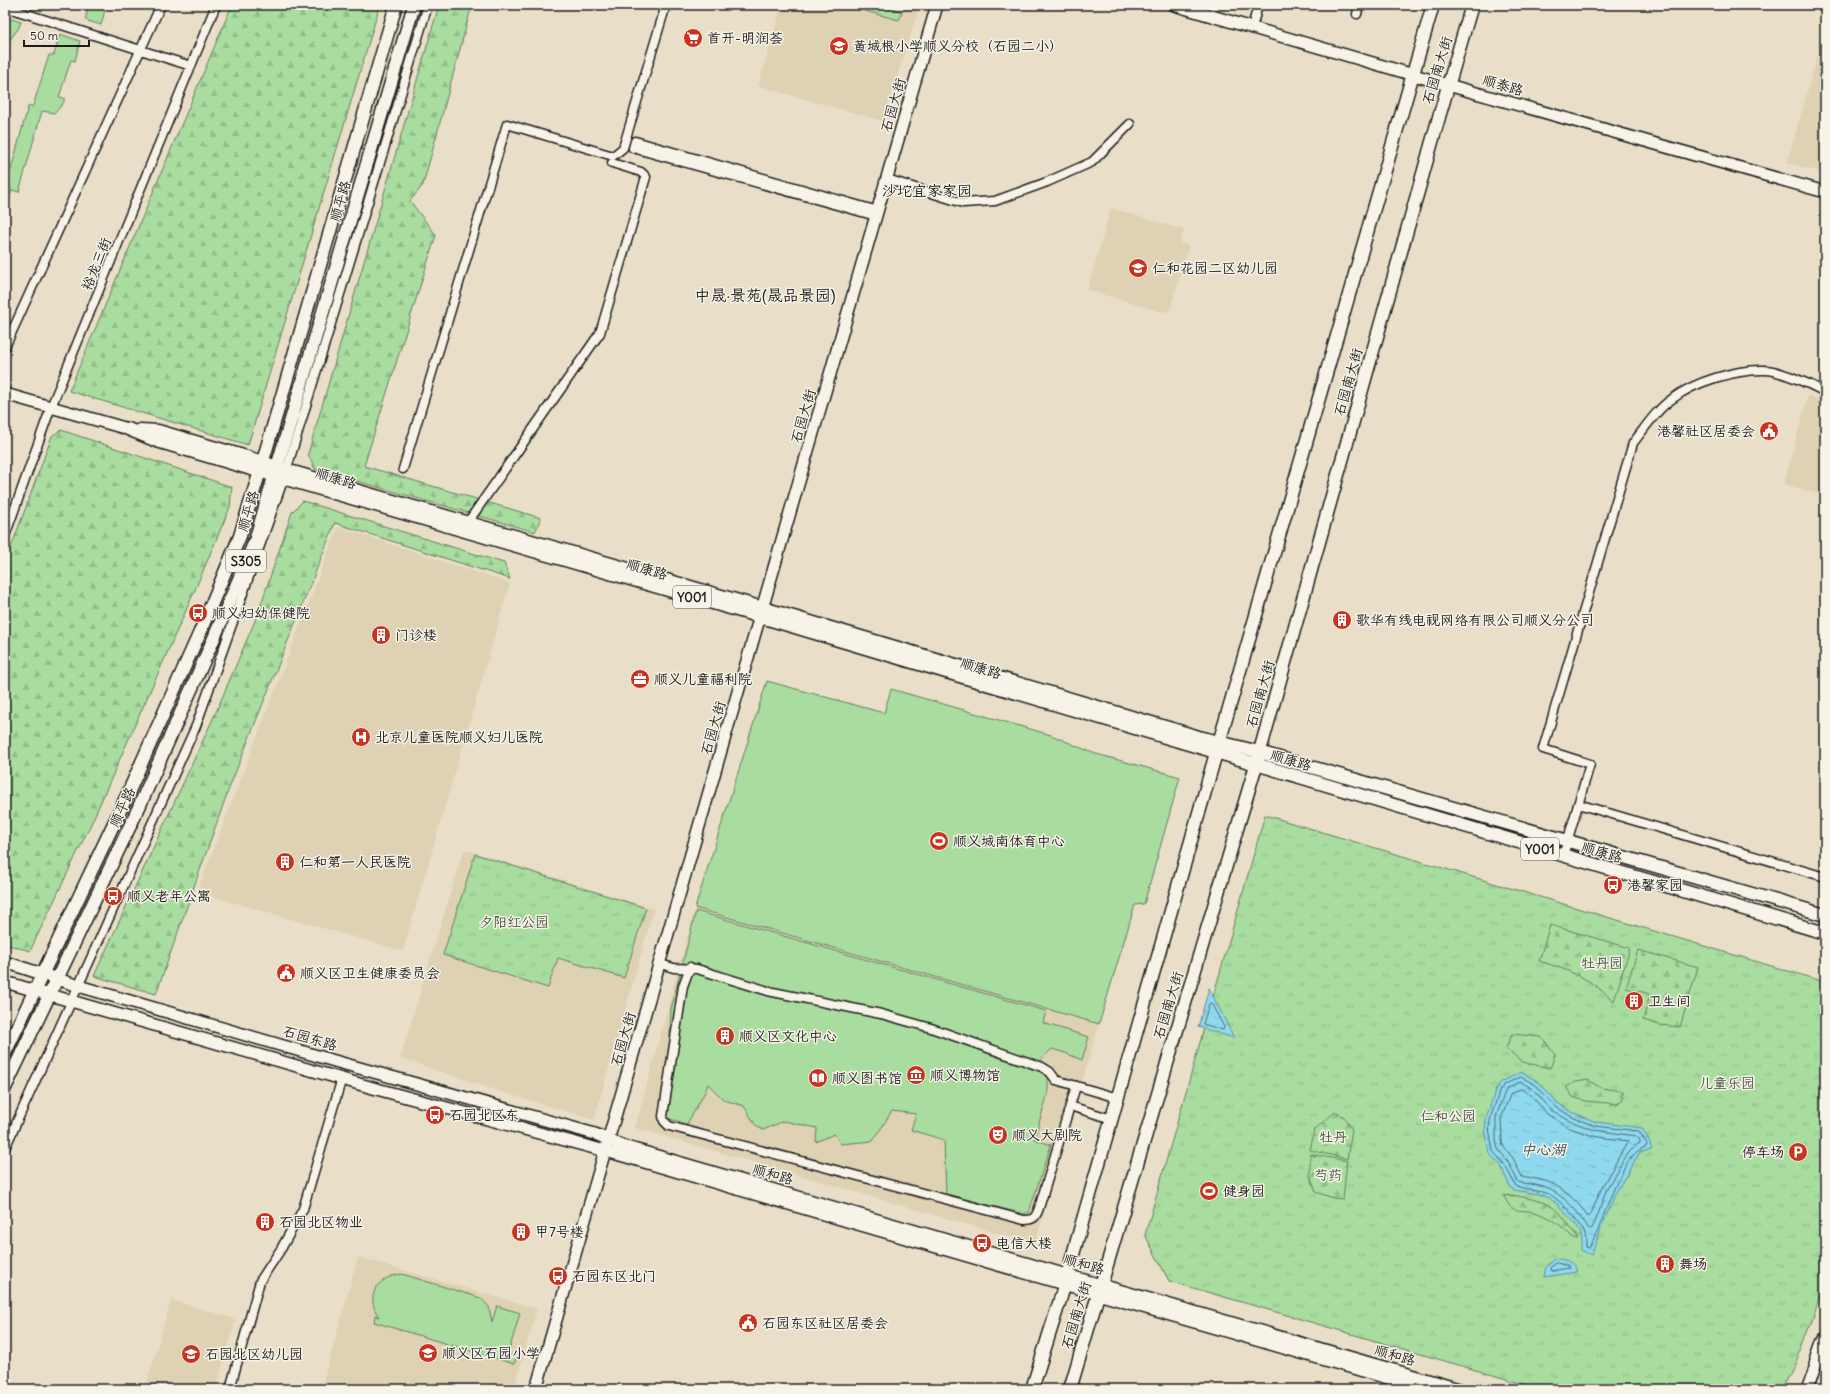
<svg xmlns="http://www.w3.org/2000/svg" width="1830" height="1394" viewBox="0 0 1830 1394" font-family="Delius,'LXGW WenKai TC',sans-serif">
<defs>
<pattern id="grass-tufts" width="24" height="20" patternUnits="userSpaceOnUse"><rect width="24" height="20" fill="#a8dd9f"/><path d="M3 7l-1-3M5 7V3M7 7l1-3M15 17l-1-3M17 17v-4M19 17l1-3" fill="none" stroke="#90bd88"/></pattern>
<pattern id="forest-firs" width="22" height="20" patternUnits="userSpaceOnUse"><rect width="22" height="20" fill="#a8dd9f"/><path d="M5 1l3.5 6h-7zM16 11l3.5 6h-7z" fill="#90bd88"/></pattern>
<pattern id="water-ripples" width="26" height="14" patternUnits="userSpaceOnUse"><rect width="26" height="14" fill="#8ed9ee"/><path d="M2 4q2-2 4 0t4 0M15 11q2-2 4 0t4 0" fill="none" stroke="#7abacc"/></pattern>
</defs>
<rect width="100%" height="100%" fill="#e9dfc9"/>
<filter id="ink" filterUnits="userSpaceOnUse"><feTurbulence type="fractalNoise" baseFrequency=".025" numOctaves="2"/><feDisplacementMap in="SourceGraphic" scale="8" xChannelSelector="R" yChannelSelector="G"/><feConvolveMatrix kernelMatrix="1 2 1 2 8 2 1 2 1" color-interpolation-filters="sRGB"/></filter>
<g filter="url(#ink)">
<g fill="#dfd1b3">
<polygon points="782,5 920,5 883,121 758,86"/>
<polygon points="1817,57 1825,59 1825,173 1787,163"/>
<polygon points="1111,208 1184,230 1180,243 1189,246 1171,307 1168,311 1162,312 1087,290"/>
<polygon points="1808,395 1825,402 1825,496 1784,484"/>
<polygon points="338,527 510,583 403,951 197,892"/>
<polygon points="464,849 654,909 594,1120 495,1090 400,1058"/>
<polygon points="695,908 1099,1024 1035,1244 635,1128"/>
<polygon points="358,1257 537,1309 514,1389 321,1389"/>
<polygon points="171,1300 236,1319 216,1389 145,1389"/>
</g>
<g fill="url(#grass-tufts)" stroke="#627c5e">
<polygon points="1265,815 1825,982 1825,1286 1802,1349 1782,1389 1541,1389 1169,1281 1145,1235"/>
<polygon points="475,854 646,908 624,978 558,958 548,988 443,955"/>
</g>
<g fill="url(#forest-firs)" stroke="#627c5e">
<polygon points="232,5 380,5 248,445 69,391"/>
<polygon points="439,5 472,5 423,185 410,201 436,235 364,466 541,518 535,532 315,469 308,454"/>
<polygon points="61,430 232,487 230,507 195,590 91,824 30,951 5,944 5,564 52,436"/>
<polygon points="303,501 504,563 510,579 335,523 228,791 156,994 94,976 216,712 257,616 292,512"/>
<path d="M1550,925L1630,948L1614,1001C1587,977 1574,972 1539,961Z"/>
<polygon points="1638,950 1698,967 1680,1027 1660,1025 1643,1020 1650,994 1626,988"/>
<polygon points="1512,1034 1542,1037 1555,1055 1550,1068 1522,1062 1506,1048"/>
<polygon points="1588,1080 1601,1088 1623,1091 1623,1099 1617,1104 1586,1101 1573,1097 1566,1087 1576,1082"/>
<polygon points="1335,1112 1344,1117 1352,1130 1347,1159 1310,1150 1315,1129"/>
<polygon points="1310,1154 1347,1161 1343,1199 1333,1198 1316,1192 1310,1176"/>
<path d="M1513,1195C1552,1203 1557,1205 1578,1239L1573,1238C1563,1227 1552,1217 1537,1213C1520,1207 1513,1217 1504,1196Z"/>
</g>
<g fill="#a8dd9f" stroke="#627c5e">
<polygon points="89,5 101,5 100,9 105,10 101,25 85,20"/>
<polygon points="843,5 898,5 893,9 902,12 899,20"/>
<polygon points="5,17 21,22 18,29 5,46"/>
<polygon points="60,34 80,41 75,61 71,60 59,97 64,98 64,102 55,113 42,111 19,192 12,190 5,213 5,183 7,184 28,107 33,106 49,55 54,55"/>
<polygon points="767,681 884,713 891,689 1051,735 1093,753 1180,777 1144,904 1135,905 1099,1024 695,908"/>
<polygon points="696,911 1046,1011 1043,1023 1089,1037 1082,1060 1065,1053 1052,1049 1041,1059 1041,1071 1048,1078 1048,1093 1034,1139 1051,1145 1029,1212 1024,1214 946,1194 944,1140 911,1130 916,1114 892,1111 873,1141 841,1144 834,1134 816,1142 817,1128 784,1121 763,1130 756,1126 744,1106 724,1100 708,1084 705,1092 687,1124 667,1118 671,1009"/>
<path d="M402,1274L481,1298L489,1307L492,1322L497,1306L520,1313L508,1354L517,1357L514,1364L374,1322L375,1315L379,1317C364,1296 378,1276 402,1274Z"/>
</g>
<g fill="url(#water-ripples)" stroke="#608d9a">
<polygon points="1209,988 1234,1038 1198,1027"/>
<polygon points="1521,1072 1539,1082 1556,1102 1574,1113 1596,1122 1642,1128 1647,1136 1652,1150 1640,1152 1615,1194 1591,1255 1581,1250 1581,1233 1575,1223 1558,1205 1549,1198 1538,1194 1513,1190 1509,1185 1501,1166 1489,1153 1485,1128 1487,1115 1496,1089 1501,1082"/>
<path d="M1555,1259C1565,1259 1574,1261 1577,1272L1544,1277L1546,1267Z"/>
</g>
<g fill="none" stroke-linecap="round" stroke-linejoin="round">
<g stroke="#4a6870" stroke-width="1">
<polygon points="1211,1003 1224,1027 1223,1030 1203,1024 1209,1004"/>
<path d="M1521,1077L1536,1085L1553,1105L1572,1117L1595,1126L1639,1131L1647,1144L1646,1147C1618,1154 1604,1227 1589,1248L1586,1247C1586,1242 1586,1236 1584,1232C1580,1221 1559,1199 1549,1194C1538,1190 1526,1190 1516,1186L1504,1164L1493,1151L1489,1128L1491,1116L1500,1090L1504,1085Z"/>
<path d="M1521,1082L1533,1089L1551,1110L1570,1121L1594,1130L1636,1136L1640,1140V1143C1628,1148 1612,1179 1606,1191C1601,1204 1598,1218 1591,1230L1589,1229C1578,1211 1561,1191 1540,1186C1533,1184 1526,1184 1518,1182L1508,1161L1498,1149L1496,1141V1117L1505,1092L1507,1089Z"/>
<path d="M1521,1089L1530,1094L1547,1114L1567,1127L1593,1136L1628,1141L1602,1187L1590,1216H1588C1576,1200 1560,1184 1541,1180C1535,1178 1528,1179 1522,1177L1513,1158L1503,1146L1502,1140L1501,1119L1510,1095Z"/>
<polygon points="1557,1263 1568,1266 1569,1268 1551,1271 1550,1268"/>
</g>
<defs>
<g id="street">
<polyline points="5,7 191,66"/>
<polyline points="1357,14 1359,5"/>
<polyline points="1252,28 1258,5"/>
<polyline points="887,179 963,203 995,201 1047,182 1092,162 1130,124"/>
<polyline points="876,216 633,148 635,141 878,211"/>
<polyline points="5,347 161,5"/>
<polyline points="403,469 507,124 613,156 623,148 666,5"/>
<polyline points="468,522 600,333 646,177 641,172 612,163"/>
<polyline points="5,536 51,407 216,5"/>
<polyline points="1578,804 1825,877"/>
<path d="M1563,856L1590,764L1543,749L1633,443C1645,428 1656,410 1672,399C1694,382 1736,369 1765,370C1779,370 1812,385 1825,392"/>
<polyline points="660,964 674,968 697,969 768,991 881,1014 931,1028 1042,1067 1050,1072 1056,1080 1118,1098"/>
<path d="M690,967L683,986L663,1116L664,1121L669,1126L1024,1220C1034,1220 1036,1217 1039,1208L1070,1106L1112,1119"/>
<polyline points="1070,1106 1076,1086"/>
<polyline points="5,1148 196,726 284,478 428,5"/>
<polyline points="230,1389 260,1281 281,1249 303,1209 342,1078"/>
</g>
<g id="secondary">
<polyline points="1174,5 1448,85 1825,192"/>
<polyline points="5,394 128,429"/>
<polyline points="5,962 82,987 338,1062 595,1134 623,1146 1459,1389"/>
<polyline points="5,982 373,1088 620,1155 1425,1389"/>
<polyline points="536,1389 937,5"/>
<polyline points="1806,1389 1825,1336"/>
</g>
<g id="primary">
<polyline points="128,429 157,441 248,468 761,617 1825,933"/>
<polyline points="140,430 158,431 250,458 286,470 763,608 1199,737 1259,752 1825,915"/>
<polyline points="5,1053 125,800 200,632 240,536 260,471 396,5"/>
<polyline points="5,1088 139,807 214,638 255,541 414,5"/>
<polyline points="1032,1389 1060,1300 1216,753 1433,5"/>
<polyline points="1070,1389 1256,765 1439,117 1472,5"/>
</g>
</defs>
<use href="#street" stroke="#1c1c1c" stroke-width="11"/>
<use href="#secondary" stroke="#1c1c1c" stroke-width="14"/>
<use href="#primary" stroke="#1c1c1c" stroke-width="15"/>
<use href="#street" stroke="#f7f3e8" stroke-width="8"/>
<use href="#secondary" stroke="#f7f3e8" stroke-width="11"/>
<use href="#primary" stroke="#f7f3e8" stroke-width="12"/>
</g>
</g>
<defs>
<symbol id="supermarket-disc" viewBox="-11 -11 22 22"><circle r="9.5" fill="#c8321e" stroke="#f7f3e8"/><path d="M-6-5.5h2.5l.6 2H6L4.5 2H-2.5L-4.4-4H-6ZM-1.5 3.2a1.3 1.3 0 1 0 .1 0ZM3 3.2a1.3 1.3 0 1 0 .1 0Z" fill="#fff"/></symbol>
<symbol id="school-disc" viewBox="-11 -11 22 22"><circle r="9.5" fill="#c8321e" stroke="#f7f3e8"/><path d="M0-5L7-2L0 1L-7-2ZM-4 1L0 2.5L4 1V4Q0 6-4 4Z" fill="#fff"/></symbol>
<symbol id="civic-disc" viewBox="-11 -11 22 22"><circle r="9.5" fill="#c8321e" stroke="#f7f3e8"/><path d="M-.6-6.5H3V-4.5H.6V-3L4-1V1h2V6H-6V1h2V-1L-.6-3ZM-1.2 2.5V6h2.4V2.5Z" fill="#fff"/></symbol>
<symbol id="bus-disc" viewBox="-11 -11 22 22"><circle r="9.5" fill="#c8321e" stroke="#f7f3e8"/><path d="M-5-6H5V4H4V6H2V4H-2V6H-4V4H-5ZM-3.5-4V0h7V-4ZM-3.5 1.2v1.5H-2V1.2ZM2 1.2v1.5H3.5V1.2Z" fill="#fff"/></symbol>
<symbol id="building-disc" viewBox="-11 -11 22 22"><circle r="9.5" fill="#c8321e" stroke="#f7f3e8"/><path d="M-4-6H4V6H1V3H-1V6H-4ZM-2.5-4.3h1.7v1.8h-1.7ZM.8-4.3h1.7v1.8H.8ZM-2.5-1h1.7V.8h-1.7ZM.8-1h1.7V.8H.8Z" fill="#fff"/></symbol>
<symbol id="office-disc" viewBox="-11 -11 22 22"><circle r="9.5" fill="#c8321e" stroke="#f7f3e8"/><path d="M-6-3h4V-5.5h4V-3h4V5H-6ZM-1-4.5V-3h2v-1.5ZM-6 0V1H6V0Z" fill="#fff"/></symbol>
<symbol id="hospital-disc" viewBox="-11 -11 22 22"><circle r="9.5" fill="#c8321e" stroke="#f7f3e8"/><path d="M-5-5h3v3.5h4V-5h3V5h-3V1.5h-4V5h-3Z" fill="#fff"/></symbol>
<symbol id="stadium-disc" viewBox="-11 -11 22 22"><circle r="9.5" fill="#c8321e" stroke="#f7f3e8"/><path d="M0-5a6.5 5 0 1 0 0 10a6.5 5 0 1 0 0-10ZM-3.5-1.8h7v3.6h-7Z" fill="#fff"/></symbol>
<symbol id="museum-disc" viewBox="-11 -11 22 22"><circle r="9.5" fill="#c8321e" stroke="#f7f3e8"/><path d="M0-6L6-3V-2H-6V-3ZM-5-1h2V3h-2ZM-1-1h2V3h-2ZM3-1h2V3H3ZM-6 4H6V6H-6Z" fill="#fff"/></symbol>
<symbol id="library-disc" viewBox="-11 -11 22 22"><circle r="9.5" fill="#c8321e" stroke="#f7f3e8"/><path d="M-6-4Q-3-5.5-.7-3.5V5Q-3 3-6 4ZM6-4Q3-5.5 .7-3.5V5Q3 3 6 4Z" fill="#fff"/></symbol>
<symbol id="theatre-disc" viewBox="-11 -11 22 22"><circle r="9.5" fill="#c8321e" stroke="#f7f3e8"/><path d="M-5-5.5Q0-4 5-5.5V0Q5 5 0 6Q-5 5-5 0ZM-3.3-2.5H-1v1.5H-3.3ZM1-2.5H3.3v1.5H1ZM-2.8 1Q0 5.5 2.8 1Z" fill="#fff"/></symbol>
<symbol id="parking-disc" viewBox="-11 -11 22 22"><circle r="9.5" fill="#c8321e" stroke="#f7f3e8"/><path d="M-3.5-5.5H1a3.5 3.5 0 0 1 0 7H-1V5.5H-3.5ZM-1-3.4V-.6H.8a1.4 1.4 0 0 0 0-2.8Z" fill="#fff"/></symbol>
</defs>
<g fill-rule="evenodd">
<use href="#supermarket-disc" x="682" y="27" width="22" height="22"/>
<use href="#school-disc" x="828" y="35" width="22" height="22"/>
<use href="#school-disc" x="1127" y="257" width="22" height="22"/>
<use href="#civic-disc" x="1758" y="420" width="22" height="22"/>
<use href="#bus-disc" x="187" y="602" width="22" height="22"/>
<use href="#building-disc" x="1331" y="609" width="22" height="22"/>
<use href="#building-disc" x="370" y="624" width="22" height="22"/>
<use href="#office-disc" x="629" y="668" width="22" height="22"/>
<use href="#hospital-disc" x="350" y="726" width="22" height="22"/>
<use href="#stadium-disc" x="928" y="830" width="22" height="22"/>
<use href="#building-disc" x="274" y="851" width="22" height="22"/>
<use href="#bus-disc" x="1602" y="874" width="22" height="22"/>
<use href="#bus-disc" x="102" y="885" width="22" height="22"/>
<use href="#civic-disc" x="275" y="962" width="22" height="22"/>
<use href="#building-disc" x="1623" y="990" width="22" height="22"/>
<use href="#building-disc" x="714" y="1025" width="22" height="22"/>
<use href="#museum-disc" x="905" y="1064" width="22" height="22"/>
<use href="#library-disc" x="807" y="1067" width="22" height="22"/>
<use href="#bus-disc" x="424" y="1104" width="22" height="22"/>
<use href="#theatre-disc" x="987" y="1124" width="22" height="22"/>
<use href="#parking-disc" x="1787" y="1141" width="22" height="22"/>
<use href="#stadium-disc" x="1198" y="1180" width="22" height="22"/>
<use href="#building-disc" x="254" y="1211" width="22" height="22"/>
<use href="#building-disc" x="510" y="1221" width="22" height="22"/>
<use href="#bus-disc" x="971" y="1232" width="22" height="22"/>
<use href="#building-disc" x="1654" y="1253" width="22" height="22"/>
<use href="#bus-disc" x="547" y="1265" width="22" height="22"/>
<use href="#civic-disc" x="737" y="1312" width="22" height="22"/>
<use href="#school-disc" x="417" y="1342" width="22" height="22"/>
<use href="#school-disc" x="180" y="1343" width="22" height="22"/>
</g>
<g text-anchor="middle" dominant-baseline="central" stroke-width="3" stroke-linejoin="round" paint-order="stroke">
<g fill="#f7f3e8" stroke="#5e5c59" stroke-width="1">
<rect x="226" y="550" width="40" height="22" rx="3"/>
<rect x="673" y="586" width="38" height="22" rx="3"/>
<rect x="1521" y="838" width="38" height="22" rx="3"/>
</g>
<g font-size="13" font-weight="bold" fill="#1c1c1c">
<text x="246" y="561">S305</text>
<text x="692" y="597">Y001</text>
<text x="1540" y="849">Y001</text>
</g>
<g font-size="14" fill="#1c1c1c" stroke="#f7f3e8" text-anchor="start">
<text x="707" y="38">首开-明润荟</text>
<text x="853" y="46">黄城根小学顺义分校（石园二小）</text>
<text x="1152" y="268">仁和花园二区幼儿园</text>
<text x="1755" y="431" text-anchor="end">港馨社区居委会</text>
<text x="212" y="613">顺义妇幼保健院</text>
<text x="1356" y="620">歌华有线电视网络有限公司顺义分公司</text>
<text x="395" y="635">门诊楼</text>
<text x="654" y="679">顺义儿童福利院</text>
<text x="375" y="737">北京儿童医院顺义妇儿医院</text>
<text x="953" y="841">顺义城南体育中心</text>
<text x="299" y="862">仁和第一人民医院</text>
<text x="1627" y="885">港馨家园</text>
<text x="127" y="896">顺义老年公寓</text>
<text x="300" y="973">顺义区卫生健康委员会</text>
<text x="1648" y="1001">卫生间</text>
<text x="739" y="1036">顺义区文化中心</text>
<text x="930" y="1075">顺义博物馆</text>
<text x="832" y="1078">顺义图书馆</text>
<text x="449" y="1115">石园北区东</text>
<text x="1012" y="1135">顺义大剧院</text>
<text x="1784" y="1152" text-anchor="end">停车场</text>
<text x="1223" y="1191">健身园</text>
<text x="279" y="1222">石园北区物业</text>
<text x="535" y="1232">甲7号楼</text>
<text x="996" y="1243">电信大楼</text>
<text x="1679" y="1264">舞场</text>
<text x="572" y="1276">石园东区北门</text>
<text x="762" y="1323">石园东区社区居委会</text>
<text x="442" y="1353">顺义区石园小学</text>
<text x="205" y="1354">石园北区幼儿园</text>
</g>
<g font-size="14" fill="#1c1c1c" stroke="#f7f3e8">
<text transform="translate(1437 70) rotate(-73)">石园南大街</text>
<text transform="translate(1503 85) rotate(16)">顺泰路</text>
<text transform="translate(893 105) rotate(-74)">石园大街</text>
<text transform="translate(340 201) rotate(-74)">顺平路</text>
<text transform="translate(96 264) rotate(-68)">裕龙三街</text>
<text transform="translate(1348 382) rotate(-74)">石园南大街</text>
<text transform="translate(803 416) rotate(-74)">石园大街</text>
<text transform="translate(336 478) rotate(17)">顺康路</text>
<text transform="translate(248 511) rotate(-73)">顺平路</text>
<text transform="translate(647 569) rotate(16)">顺康路</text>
<text transform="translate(981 668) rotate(17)">顺康路</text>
<text transform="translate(1260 694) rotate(-74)">石园南大街</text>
<text transform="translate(713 728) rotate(-74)">石园大街</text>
<text transform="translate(1291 760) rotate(16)">顺康路</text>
<text transform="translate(122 807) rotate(-65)">顺平路</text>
<text transform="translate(1602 852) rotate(16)">顺康路</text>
<text transform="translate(1168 1005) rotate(-73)">石园南大街</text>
<text transform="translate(310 1038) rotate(16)">石园东路</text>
<text transform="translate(623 1039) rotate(-74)">石园大街</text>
<text transform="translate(773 1174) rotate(16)">顺和路</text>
<text transform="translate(1084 1264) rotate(16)">顺和路</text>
<text transform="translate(1076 1315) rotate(-73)">石园南大街</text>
<text transform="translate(1395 1355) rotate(16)">顺和路</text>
</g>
<g font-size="14" fill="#465643" stroke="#f7f3e8">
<text x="514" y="922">夕阳红公园</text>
<text x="1602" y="963">牡丹园</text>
<text x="1727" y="1083">儿童乐园</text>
<text x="1448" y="1116">仁和公园</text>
<text x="1333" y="1137">牡丹</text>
<text x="1328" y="1175">芍药</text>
</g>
<g font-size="15" fill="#1c1c1c" stroke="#f7f3e8">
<text x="927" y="190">沙坨宜家家园</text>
</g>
<g font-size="15" font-style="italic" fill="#3e555b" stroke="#f7f3e8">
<text x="1543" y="1149">中心湖</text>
</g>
<g font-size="16" fill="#1c1c1c" stroke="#f7f3e8">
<text x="765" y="295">中晟·景苑(晟品景园)</text>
</g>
</g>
<rect width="1830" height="1394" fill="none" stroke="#f7f3e8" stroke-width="20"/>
<rect x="10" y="10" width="1810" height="1374" fill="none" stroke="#1c1c1c" stroke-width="1.5" filter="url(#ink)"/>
<path d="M24 40v6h65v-6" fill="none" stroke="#1c1c1c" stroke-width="2"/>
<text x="30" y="40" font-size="12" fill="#1c1c1c" stroke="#f7f3e8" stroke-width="3" paint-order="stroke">50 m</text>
</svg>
